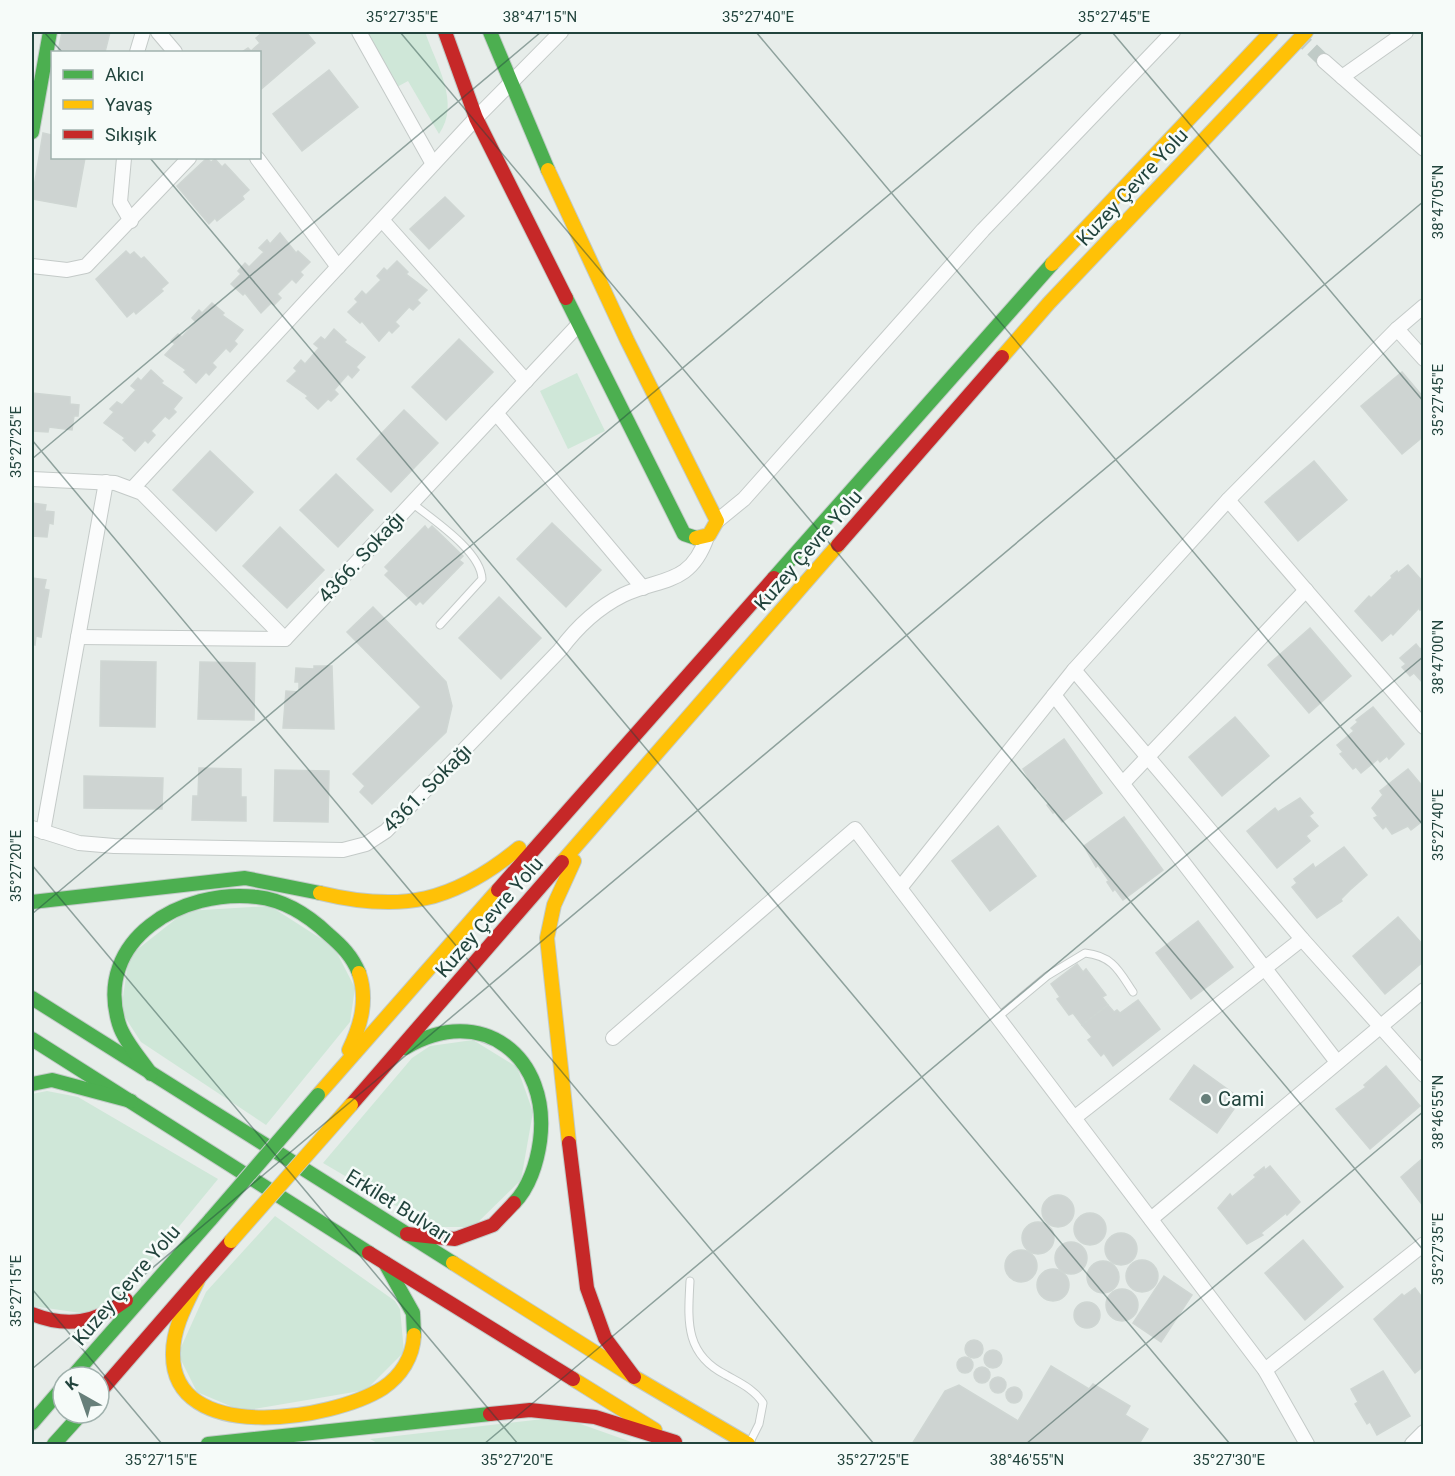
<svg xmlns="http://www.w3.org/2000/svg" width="1455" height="1476" viewBox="0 0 1455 1476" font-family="Roboto,sans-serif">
<rect width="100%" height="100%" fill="#e7edea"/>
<g fill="#cfe7d8">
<path d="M365,32H425C436,64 461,103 439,134L408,81L397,87Z"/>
<polygon points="577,373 605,431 568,449 540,391"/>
<polygon points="270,906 334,947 355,988 350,1022 266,1125 141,1042 121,1011 129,956 186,911"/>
<polygon points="473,1040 517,1067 533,1112 521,1180 473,1227 432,1227 323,1163 412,1058 430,1046"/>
<polygon points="47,1091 78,1097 218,1179 126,1291 88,1314 32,1306 32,1094"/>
<polygon points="275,1216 395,1301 400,1309 404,1352 366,1390 242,1411 197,1392 178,1354 206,1292"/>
<polygon points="561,1417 637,1444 379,1444 370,1439"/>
</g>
<g fill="#ced4d2" stroke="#cfd6d3" stroke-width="1.5">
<polygon points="62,32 110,32 105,52 58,52"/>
<polygon points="263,32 306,32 315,43 260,90 260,52 242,52 248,48 251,51 260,43 256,38"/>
<polygon points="329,70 358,107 302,151 273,114"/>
<polygon points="43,133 52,135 52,158 85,158 76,207 32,199"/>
<polygon points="207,158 211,162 215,159 222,167 225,164 249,190 242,196 244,199 217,221 215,218 209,224 177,186"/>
<polygon points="445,197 464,216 429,249 410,229"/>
<polygon points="280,233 296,253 298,251 310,262 300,272 303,275 296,283 292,279 277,294 281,298 274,305 271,303 261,313 245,293 243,295 231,284 241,274 238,271 245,263 249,267 264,252 259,248 267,240 270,244"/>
<polygon points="126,251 130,255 134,252 141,259 144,257 168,283 161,289 163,291 136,314 134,311 127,317 96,279"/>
<polygon points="397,261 408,272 406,274 427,290 417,300 420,303 413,310 409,307 395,322 399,326 392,333 389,330 379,341 362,321 360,323 348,312 358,302 355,299 362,291 366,295 381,280 377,276 384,268 387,271"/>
<polygon points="212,303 224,313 222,315 243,330 234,341 237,344 230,352 226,348 212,363 216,367 209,375 206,372 196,383 184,372 186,370 165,355 175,344 171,341 178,334 182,337 196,322 192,318 199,310 202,313"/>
<polygon points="334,329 346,340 344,342 365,357 356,367 359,370 352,378 348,374 334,390 338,394 331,401 328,399 318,409 306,398 308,396 287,381 297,371 294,368 301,360 305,364 319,348 314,344 321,337 325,340"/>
<polygon points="459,339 493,372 446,420 412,387"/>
<polygon points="151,370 163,381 161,383 182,398 173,409 176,412 169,419 165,416 151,431 155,435 148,443 145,440 135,451 123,440 125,438 104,423 114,412 110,409 117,402 122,405 136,390 131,386 138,378 141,381"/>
<polygon points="1402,372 1424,398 1424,436 1402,454 1361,406"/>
<polygon points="32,393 70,397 70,404 79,405 78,416 74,416 72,430 49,427 48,432 32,431"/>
<polygon points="404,410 438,443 391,492 357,459"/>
<polygon points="210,451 253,492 216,531 173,490"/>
<polygon points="1314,461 1347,500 1298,541 1265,502"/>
<polygon points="336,474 373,510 338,547 300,510"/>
<polygon points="32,503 46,505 45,511 54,512 53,524 49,523 47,537 32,536"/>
<polygon points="552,523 601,570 566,607 517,559"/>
<polygon points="425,526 428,530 432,526 463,556 459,560 463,563 423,604 420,601 416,605 385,575 389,571 385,567"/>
<polygon points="280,527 324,570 287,608 243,566"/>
<polygon points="1408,565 1424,583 1424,607 1420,610 1419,608 1393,635 1391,633 1382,641 1355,611 1369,596 1371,598 1392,578 1391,576 1397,571 1398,573"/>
<polygon points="32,578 46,580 44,589 49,590 41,637 36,636 35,645 32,644"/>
<polygon points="499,597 541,638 501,679 459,638"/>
<polygon points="373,607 446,682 452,706 446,732 372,804 360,792 365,786 353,774 421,707 347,632"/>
<polygon points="1310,628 1351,676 1309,713 1268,665"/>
<polygon points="1416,644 1420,649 1424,646 1422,682 1414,673 1410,676 1402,667 1406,664 1400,658"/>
<polygon points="101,661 156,662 155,727 100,726"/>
<polygon points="200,662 255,663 254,720 198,719"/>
<polygon points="314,666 332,666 334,729 283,728 286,691 299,692 299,682 295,682 296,668 314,669"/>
<polygon points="1373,707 1404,744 1389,759 1387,756 1380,762 1378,759 1361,773 1356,767 1353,769 1340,754 1343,752 1337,745 1354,731 1351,728 1358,722 1356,720"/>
<polygon points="1235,717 1269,756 1222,796 1189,757"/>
<polygon points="1064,739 1102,793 1062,822 1055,812 1053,813 1047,805 1049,803 1037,787 1035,789 1023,769"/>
<polygon points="199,768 241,769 241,797 246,797 246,821 192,820 193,796 198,796"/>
<polygon points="1408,769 1424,788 1424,820 1411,830 1408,826 1392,834 1386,826 1383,829 1374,818 1378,816 1372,808 1383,795 1380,791"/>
<polygon points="275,770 329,771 328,822 274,821"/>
<polygon points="84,776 163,778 162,809 84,808"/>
<polygon points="1300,798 1313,813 1309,816 1318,826 1306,836 1310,841 1277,868 1247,831 1275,808 1278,812"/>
<polygon points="1124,817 1163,870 1123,900 1115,889 1113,891 1107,882 1109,881 1098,865 1096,867 1084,846"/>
<polygon points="998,826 1036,876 990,911 952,861"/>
<polygon points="1344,847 1367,875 1350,890 1341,899 1342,901 1317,918 1292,887 1297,883 1294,879 1313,864 1315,868"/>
<polygon points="1398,917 1424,946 1424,961 1385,994 1353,956"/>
<polygon points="1198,921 1233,967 1191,999 1156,953"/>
<polygon points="1077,964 1083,972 1086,969 1106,995 1102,997 1108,1005 1082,1025 1073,1013 1069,1015 1057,999 1060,997 1051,984"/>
<polygon points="1138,1000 1160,1029 1113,1066 1104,1053 1101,1056 1088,1040 1092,1037 1082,1025 1108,1005 1114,1012 1117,1010 1120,1013"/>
<polygon points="1194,1065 1241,1099 1217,1133 1170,1099"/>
<polygon points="1386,1066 1420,1106 1370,1149 1336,1109 1366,1087 1364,1085"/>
<polygon points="1422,1159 1424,1160 1424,1207 1401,1177"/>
<polygon points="1270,1166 1300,1202 1287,1215 1286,1213 1261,1233 1263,1235 1247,1244 1218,1208 1230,1194 1232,1197 1256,1177 1254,1175 1264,1167 1265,1170"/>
<circle cx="1058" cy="1211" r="16"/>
<circle cx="1090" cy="1229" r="16"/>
<circle cx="1038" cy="1238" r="16"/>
<circle cx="1121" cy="1249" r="16"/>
<polygon points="1303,1240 1343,1287 1305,1320 1265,1273"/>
<circle cx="1071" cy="1258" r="16"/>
<circle cx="1021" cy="1266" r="16"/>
<circle cx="1142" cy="1276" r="16"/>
<circle cx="1103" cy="1277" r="16"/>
<circle cx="1053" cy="1285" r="16"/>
<polygon points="1164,1276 1192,1295 1161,1342 1133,1323"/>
<polygon points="1415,1288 1424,1300 1424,1366 1415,1373 1374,1319 1402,1294 1404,1296"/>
<circle cx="1122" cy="1305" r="16"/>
<circle cx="1087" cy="1315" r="13"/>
<circle cx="974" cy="1349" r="9"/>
<circle cx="993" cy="1359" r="9"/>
<circle cx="965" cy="1365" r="8"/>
<polygon points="1051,1366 1089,1389 1093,1384 1130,1406 1125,1415 1148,1429 1139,1444 912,1444 945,1391 959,1385 1018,1421"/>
<circle cx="982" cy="1375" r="8"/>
<polygon points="1383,1371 1410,1416 1377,1435 1370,1422 1367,1424 1355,1404 1358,1402 1351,1389"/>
<circle cx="998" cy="1385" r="8"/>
<circle cx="1014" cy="1395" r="8"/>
</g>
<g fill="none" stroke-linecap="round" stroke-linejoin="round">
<polyline stroke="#c0cbc7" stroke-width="14" stroke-dasharray="14 7" stroke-linecap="butt" points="1297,35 1324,61"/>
<defs>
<g id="lane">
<path d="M412,503C433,520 481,551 482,579L440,625"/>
<path d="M998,1017L1047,976L1085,953C1113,956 1119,971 1133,992"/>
<path d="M690,1281C688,1320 684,1354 726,1375C740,1383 754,1389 763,1403L759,1424L750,1442"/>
</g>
<g id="street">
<polyline points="158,32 175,52"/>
<polyline points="359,32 433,164"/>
<polyline points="137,52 143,32"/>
<polyline points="1324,61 1424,149"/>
<polyline points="1342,77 1406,32"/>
<polyline points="124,158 120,202 131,221"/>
<polyline points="257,158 338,267"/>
<polyline points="382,220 526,381"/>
<polyline points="32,266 67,270 86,266 189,158"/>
<polyline points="1397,329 1424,359"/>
<polyline points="496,413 643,588"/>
<polyline points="32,479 115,483 142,493 285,639"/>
<polyline points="133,488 476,118 561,32"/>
<polyline points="1228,500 1424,727"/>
<polyline points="717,521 744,499 983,230 1173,32"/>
<polyline points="78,637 285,639 579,324"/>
<polyline points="1074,670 1302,939 1424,1075"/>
<polyline points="1054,695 1337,1062"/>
<polyline points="1123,783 1306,590"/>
<path d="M32,828L79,843L114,846L343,850L366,844L386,831L560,650C577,627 597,608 623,595C661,577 690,586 707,537"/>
<polyline points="43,832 106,482"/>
<polyline points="900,888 1074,670 1228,500 1397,329 1424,306"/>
<polyline points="613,1038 855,829 1265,1370 1307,1444"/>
<polyline points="1074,1118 1302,939"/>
<polyline points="1151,1219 1424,990"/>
<polyline points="1265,1370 1424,1244"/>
<polyline points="1412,1444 1424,1432"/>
</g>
<g id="fast">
<polyline points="490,32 548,170"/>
<polyline points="32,132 50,32"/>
<polyline points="566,298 684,534 696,538"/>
<polyline points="774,578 1052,264"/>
<polyline points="32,902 245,878 320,893"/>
<polyline points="32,998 453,1263"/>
<polyline points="32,1039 369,1253"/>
<path d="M405,1048C482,1002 551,1057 540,1141C537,1163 529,1188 514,1203"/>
<path d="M151,1074C141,1059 124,1041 119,1024C93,939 183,888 257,897C284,900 309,916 328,934C342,946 352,956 359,973"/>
<polyline points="32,1084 52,1080 131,1101"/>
<polyline points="385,1263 413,1313 414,1335"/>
<polyline points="72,1377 211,1219"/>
<polyline points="32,1423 63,1387"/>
<polyline points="54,1444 82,1413"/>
<polyline points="208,1444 490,1414"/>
</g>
<g id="slow">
<polyline points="548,170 627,340 717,521 709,535 696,538"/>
<polyline points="1052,264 1271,32"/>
<polyline points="1002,357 1049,303 1306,32"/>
<polyline points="562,862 838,545"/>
<path d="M320,893C402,913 453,902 519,848"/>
<path d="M349,1050C361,1025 368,1000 359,973"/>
<polyline points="318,1095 498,890"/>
<polyline points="569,1143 547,938 554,905 574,861"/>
<polyline points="453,1263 634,1377 748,1444"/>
<path d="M198,1280C187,1303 173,1327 173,1353C171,1446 333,1420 383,1388C401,1376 413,1357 414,1335"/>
<polyline points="573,1379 655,1430"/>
</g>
<g id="jam">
<polyline points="445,32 476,118 566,298"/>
<polyline points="838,545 1002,357"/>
<polyline points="498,890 774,578"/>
<polyline points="351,1105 562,862"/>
<polyline points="569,1143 587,1288 605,1338 634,1377"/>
<polyline points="407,1234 455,1239 493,1225 514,1203"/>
<polyline points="369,1253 573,1379"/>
<path d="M32,1314C67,1328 96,1323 126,1300"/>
<polyline points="99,1393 231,1241"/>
<polyline points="490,1414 530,1410 595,1417 675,1442"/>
</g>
</defs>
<use href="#lane" stroke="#c4cac8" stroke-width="9"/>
<use href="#street" stroke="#c4cac8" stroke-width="16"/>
<use href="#fast" stroke="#c2cbc8" stroke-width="16"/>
<use href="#slow" stroke="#c2cbc8" stroke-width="16"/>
<use href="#jam" stroke="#c2cbc8" stroke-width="16"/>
<use href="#lane" stroke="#fbfcfc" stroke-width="7"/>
<use href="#street" stroke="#fbfcfc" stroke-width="14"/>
<use href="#fast" stroke="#4caf50" stroke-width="14"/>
<use href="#slow" stroke="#ffc107" stroke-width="14"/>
<use href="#jam" stroke="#c62828" stroke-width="14"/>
<defs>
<polyline id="fast-bridge" points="211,1219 318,1095"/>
<polyline id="slow-bridge" points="231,1241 351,1105"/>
</defs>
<use href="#fast-bridge" stroke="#c2ccca" stroke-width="16" stroke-linecap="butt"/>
<use href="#slow-bridge" stroke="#c2ccca" stroke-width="16" stroke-linecap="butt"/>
<use href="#fast-bridge" stroke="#4caf50" stroke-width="14"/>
<use href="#slow-bridge" stroke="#ffc107" stroke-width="14"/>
</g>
<path fill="none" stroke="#22443d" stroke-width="1.5" stroke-opacity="0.45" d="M44,32L62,52M400,32L1424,1251M756,32L1424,826M1112,32L1424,402M150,158L1230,1444M32,440L874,1444M32,459L541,32M32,865L518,1444M32,914L1083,32M32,1289L162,1444M32,1369L1424,201M484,1444L1424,656M1026,1444L1424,1111"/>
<circle fill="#677f7a" stroke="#f6fbf9" stroke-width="2" cx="1206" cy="1099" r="6"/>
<g text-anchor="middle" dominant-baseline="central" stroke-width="5" stroke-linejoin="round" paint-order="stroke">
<g font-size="20" fill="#22443d" stroke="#f6fbf9">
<text transform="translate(1132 187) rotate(-47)">Kuzey Çevre Yolu</text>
<text transform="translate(808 550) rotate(-49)">Kuzey Çevre Yolu</text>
<text transform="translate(361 557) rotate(-47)">4366. Sokağı</text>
<text transform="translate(427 788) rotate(-45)">4361. Sokağı</text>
<text transform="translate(489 917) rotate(-49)">Kuzey Çevre Yolu</text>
<text transform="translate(399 1206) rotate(32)">Erkilet Bulvarı</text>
<text transform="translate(126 1285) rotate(-49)">Kuzey Çevre Yolu</text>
</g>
<g font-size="20" fill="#22443d" stroke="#f6fbf9" text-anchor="start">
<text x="1218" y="1099">Cami</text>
</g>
</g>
<rect width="1455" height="1476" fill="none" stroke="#f6fbf9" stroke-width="66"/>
<rect x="51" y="51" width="210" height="108" fill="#f6fbf9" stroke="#a1b2ae" stroke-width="1.5"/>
<rect x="63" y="70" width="30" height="9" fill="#4caf50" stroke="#a1b2ae" stroke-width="1.5"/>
<text x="105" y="81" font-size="18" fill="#22443d">Akıcı</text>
<rect x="63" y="100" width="30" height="9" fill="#ffc107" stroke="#a1b2ae" stroke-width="1.5"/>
<text x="105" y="111" font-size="18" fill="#22443d">Yavaş</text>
<rect x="63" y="130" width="30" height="9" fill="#c62828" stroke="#a1b2ae" stroke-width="1.5"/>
<text x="105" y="141" font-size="18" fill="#22443d">Sıkışık</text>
<g transform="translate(81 1395) rotate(320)"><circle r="28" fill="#f6fbf9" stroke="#a1b2ae" stroke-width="1.5"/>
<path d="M0-4.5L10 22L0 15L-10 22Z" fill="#677f7a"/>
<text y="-9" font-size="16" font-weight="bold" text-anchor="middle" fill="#22443d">K</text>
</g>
<rect x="33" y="33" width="1389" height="1410" fill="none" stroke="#22443d" stroke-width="2"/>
<g font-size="15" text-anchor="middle" fill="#22443d">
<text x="402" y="22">35°27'35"E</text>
<text x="540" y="22">38°47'15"N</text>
<text x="758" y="22">35°27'40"E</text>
<text x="1114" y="22">35°27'45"E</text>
<text transform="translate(1438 202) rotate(-90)" y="5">38°47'05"N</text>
<text transform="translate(1438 400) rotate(-90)" y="5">35°27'45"E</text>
<text transform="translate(16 442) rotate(-90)" y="5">35°27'25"E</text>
<text transform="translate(1438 657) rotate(-90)" y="5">38°47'00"N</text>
<text transform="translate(1438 825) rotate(-90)" y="5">35°27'40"E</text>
<text transform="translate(16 866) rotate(-90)" y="5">35°27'20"E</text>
<text transform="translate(1438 1112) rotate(-90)" y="5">38°46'55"N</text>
<text transform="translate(1438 1249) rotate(-90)" y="5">35°27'35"E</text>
<text transform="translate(16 1291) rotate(-90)" y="5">35°27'15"E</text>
<text x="161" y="1465">35°27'15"E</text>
<text x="517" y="1465">35°27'20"E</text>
<text x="873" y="1465">35°27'25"E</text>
<text x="1027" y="1465">38°46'55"N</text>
<text x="1229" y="1465">35°27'30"E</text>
</g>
</svg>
